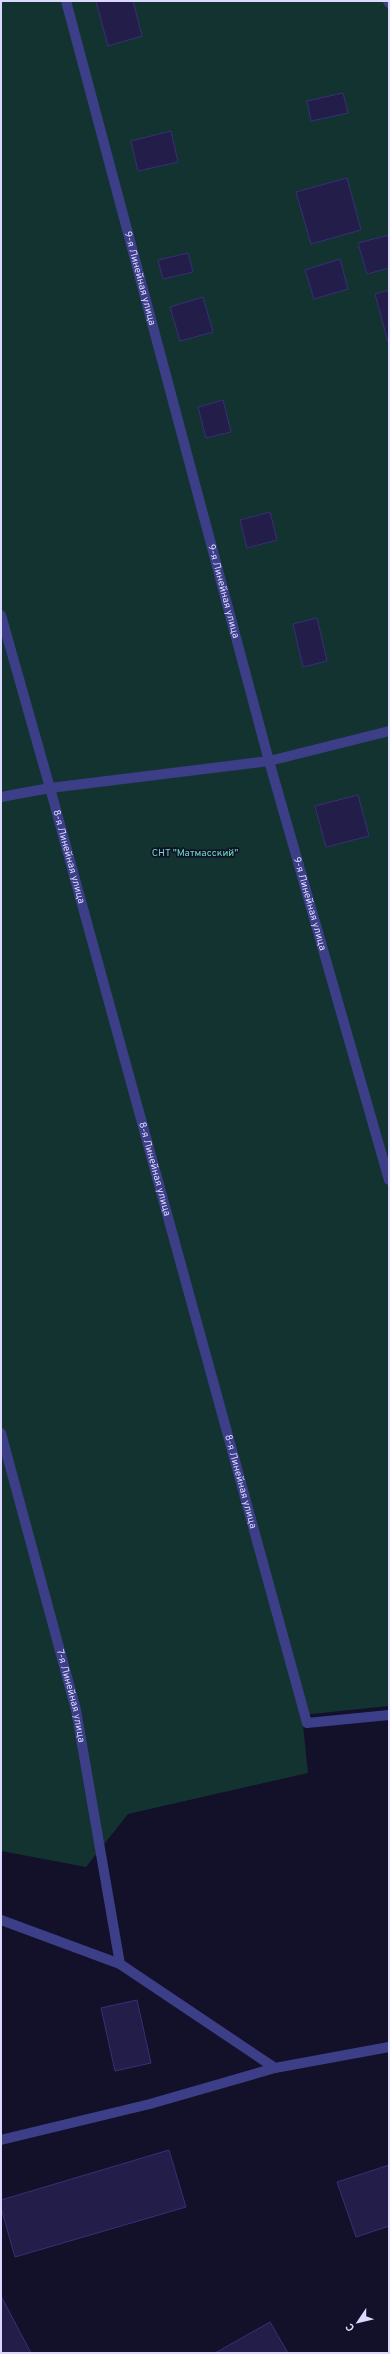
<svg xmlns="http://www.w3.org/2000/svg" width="390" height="2354" viewBox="0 0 390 2354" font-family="Overpass,sans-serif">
<rect width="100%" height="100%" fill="#131029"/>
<polygon fill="#133330" points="1,1 389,1 389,1706 302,1715 308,1773 128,1814 86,1867 1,1851"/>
<g fill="#231d4a" stroke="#382f76">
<polygon points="96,1 133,1 142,36 108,46"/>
<polygon points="343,93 348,113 311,121 307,101"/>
<polygon points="171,131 178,162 138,171 131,141"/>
<polygon points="347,178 361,230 311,244 296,192"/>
<polygon points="389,235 389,268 367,274 358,243"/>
<polygon points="188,253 193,272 163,279 158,260"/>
<polygon points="340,259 348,289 314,299 305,270"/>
<polygon points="389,290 389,341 388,342 375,294"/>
<polygon points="203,297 213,332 180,341 170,307"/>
<polygon points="223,400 231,432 206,438 198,407"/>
<polygon points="270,512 277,540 247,548 240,520"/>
<polygon points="317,618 327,661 303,667 293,624"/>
<polygon points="358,795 369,836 326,847 315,806"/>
<polygon points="137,2000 151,2063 115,2071 101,2008"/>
<polygon points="169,2150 186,2207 15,2257 1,2208 1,2200"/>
<polygon points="389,2165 389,2226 356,2237 337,2182"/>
<polygon points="1,2296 31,2353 1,2353"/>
<polygon points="270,2322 288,2353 215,2353"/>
</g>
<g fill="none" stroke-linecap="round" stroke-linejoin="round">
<g stroke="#3c3e88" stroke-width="10">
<polyline points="307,1723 389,1715"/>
<polyline points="1,2140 150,2104 275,2068"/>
</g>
<g stroke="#3c3e88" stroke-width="10">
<path id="s1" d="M66,1L269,761L389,1180"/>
<polyline points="388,1 389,3"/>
<path id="s2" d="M1,615L50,788L307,1723"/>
<polyline points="1,797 50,788 269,761 389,731"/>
<path id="s3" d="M1,1433L76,1710L120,1964"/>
<polyline points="1,1920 120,1964 275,2068 389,2047"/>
</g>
</g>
<g text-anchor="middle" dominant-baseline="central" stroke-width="3.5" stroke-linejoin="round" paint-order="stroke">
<g font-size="10" fill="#dbd9ff" stroke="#131029">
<text stroke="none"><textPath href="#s1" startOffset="287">9-я Линейная улица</textPath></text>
<text stroke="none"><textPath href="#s1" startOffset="611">9-я Линейная улица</textPath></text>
<text stroke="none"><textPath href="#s2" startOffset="251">8-я Линейная улица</textPath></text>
<text stroke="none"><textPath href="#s1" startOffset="935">9-я Линейная улица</textPath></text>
<text stroke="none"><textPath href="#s2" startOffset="575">8-я Линейная улица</textPath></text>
<text stroke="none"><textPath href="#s2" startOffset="899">8-я Линейная улица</textPath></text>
<text stroke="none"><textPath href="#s3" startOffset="272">7-я Линейная улица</textPath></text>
</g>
<g font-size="10" fill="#64e0b8" stroke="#131029">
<text x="195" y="853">СНТ "Матмасский"</text>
</g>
</g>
<rect width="390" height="2354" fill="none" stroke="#dbd9ff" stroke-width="4"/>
<g transform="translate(358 2322) rotate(235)" stroke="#131029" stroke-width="3" paint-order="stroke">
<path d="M0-3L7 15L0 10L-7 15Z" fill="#dbd9ff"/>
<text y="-6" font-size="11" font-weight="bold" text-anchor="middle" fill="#dbd9ff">С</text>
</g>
</svg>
